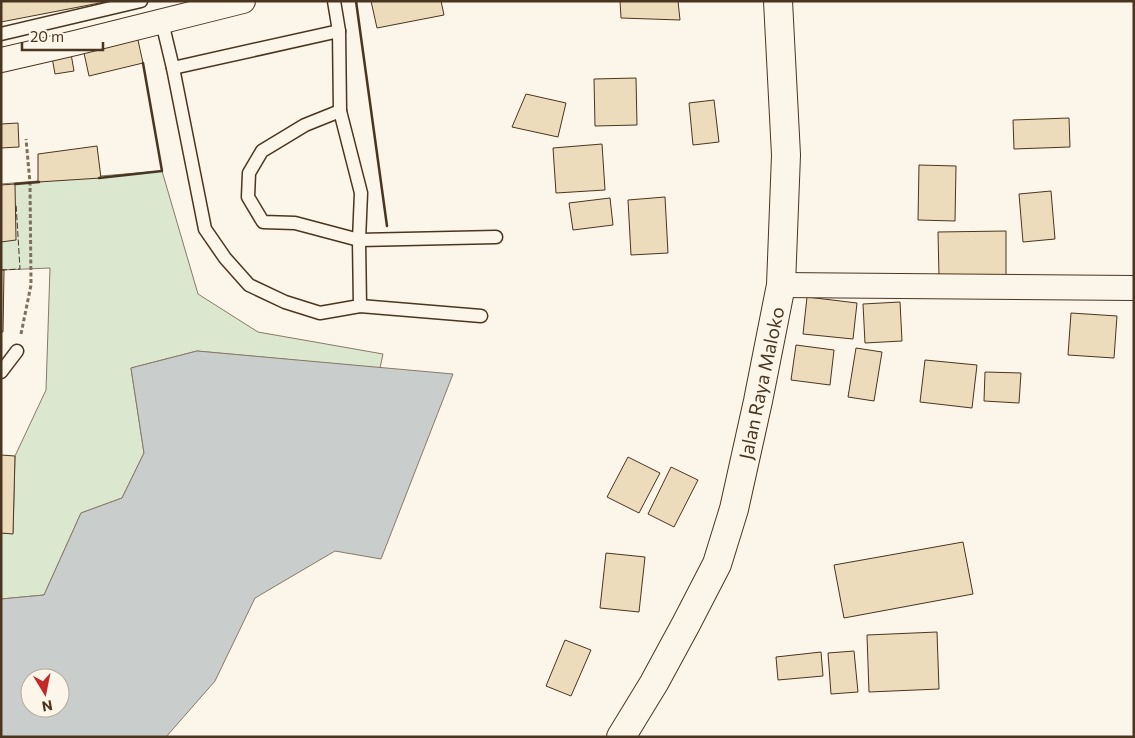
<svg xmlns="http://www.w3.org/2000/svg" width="1135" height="738" viewBox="0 0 1135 738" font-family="Commissioner,sans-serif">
<rect width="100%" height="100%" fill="#fbf6e9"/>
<polygon fill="#dce7d0" stroke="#887966" points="162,171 198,294 258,332 383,354 380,368 197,351 131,368 144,453 122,498 81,513 44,595 1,599 1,533 13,533 15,456 46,390 50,268 1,270 1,184"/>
<path fill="#c9cecd" stroke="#887966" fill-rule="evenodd" d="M197,351L453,374L381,559L335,551L255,598L215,681L166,737H1V599L44,595L81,513L122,498L144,453L131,368ZM30,678H60V708H30Z"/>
<g fill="#ecdcbc" stroke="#4a3520">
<polygon points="1,1 110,1 1,22"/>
<polygon points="371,1 441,1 444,15 377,28"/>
<polygon points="620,1 678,1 680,20 621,18"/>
<polygon points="136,31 143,63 89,76 82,44"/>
<polygon points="70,48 74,71 55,74 51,52"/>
<polygon points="636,78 637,125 595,126 594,79"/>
<polygon points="526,94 566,103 558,137 512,127"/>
<polygon points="714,100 719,142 693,145 689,103"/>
<polygon points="1069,118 1070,147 1014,149 1013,120"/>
<polygon points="18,123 19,147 1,148 1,124"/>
<polygon points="602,144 605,190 556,193 553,148"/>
<polygon points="97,146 101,178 38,182 38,154"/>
<polygon points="919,165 956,166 955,221 918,220"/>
<polygon points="15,184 16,240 1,242 1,185"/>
<polygon points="1051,191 1055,239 1023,242 1019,194"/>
<polygon points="665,197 668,253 631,255 628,200"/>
<polygon points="610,198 613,225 573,230 569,203"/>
<polygon points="1006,231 1006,275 939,276 938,232"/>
<polygon points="1,270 4,270 3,332 1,332"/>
<polygon points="807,297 857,303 853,339 803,334"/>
<polygon points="900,302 902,341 865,343 863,304"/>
<polygon points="1071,313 1117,316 1114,358 1068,355"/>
<polygon points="796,345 834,350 830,385 791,380"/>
<polygon points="856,348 882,352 874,401 848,397"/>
<polygon points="925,360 977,365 972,408 920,402"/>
<polygon points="985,372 1021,373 1019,403 984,401"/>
<polygon points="1,455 15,456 13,534 1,533"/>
<polygon points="628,457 660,473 639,513 607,497"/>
<polygon points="671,467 698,480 674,527 648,514"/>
<polygon points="963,542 973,594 844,618 834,565"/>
<polygon points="606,553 645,557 639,612 600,608"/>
<polygon points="937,632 939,689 869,692 867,635"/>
<polygon points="565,640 591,650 571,696 546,686"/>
<polygon points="854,651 858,692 831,694 828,653"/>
<polygon points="821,652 823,676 778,680 776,657"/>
</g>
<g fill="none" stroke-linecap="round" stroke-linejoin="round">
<defs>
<g id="service">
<polyline points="334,1 339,31 340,111 361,193 359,240 360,306"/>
<polyline points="162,22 173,68 205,229 225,258 249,285 285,302 320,313 360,306 481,316"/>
<polyline points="1,34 141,1"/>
<polyline points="173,68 339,31"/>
<polyline points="340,111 305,125 262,151 249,173 248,197 263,222 295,223 359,240 496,237"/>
<polyline points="1,372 17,351"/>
</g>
<g id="minor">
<polyline points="1,60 75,43 243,1"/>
<polyline points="781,285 1134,288"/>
</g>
<polyline id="tertiary" points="621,737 654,683 686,624 717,564 734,509 758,401 781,285 786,155 778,1"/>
</defs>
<use href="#service" stroke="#4a3520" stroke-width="15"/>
<use href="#minor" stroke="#4a3520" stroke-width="26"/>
<use href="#tertiary" stroke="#4a3520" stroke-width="30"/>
<polyline stroke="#7f6f5c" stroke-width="3" stroke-dasharray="4 2.5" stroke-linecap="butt" points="21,334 31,285 30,183 26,139"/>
<use href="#service" stroke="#fbf6e9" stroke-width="12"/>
<use href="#minor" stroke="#fbf6e9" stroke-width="24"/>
<use href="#tertiary" stroke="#fbf6e9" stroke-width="28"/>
<polyline stroke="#4a3520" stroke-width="1" stroke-dasharray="6 2.5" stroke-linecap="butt" points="1,270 20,269 16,203"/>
<g stroke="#4a3520" stroke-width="2.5">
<polyline points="356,1 387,226"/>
<polyline points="99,178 162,171 143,63"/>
<polyline points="15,184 39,182"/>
</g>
</g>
<g text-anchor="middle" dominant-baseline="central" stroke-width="4" stroke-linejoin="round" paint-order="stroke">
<g font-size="19" fill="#4a3520" stroke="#fbf6e9">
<text transform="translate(761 383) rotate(-78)">Jalan Raya Maloko</text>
</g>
</g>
<rect width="1135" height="738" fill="none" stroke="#4a3520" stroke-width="5"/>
<g transform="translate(45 693) rotate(170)"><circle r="24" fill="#fbf6e9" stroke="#b4a999"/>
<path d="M0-4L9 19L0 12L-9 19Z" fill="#c62828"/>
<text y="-8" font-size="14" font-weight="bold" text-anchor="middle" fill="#4a3520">N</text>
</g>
<path d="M22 42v8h81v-8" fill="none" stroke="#4a3520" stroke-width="2.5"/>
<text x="30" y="42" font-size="15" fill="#4a3520" stroke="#fbf6e9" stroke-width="4" paint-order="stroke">20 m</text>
</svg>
